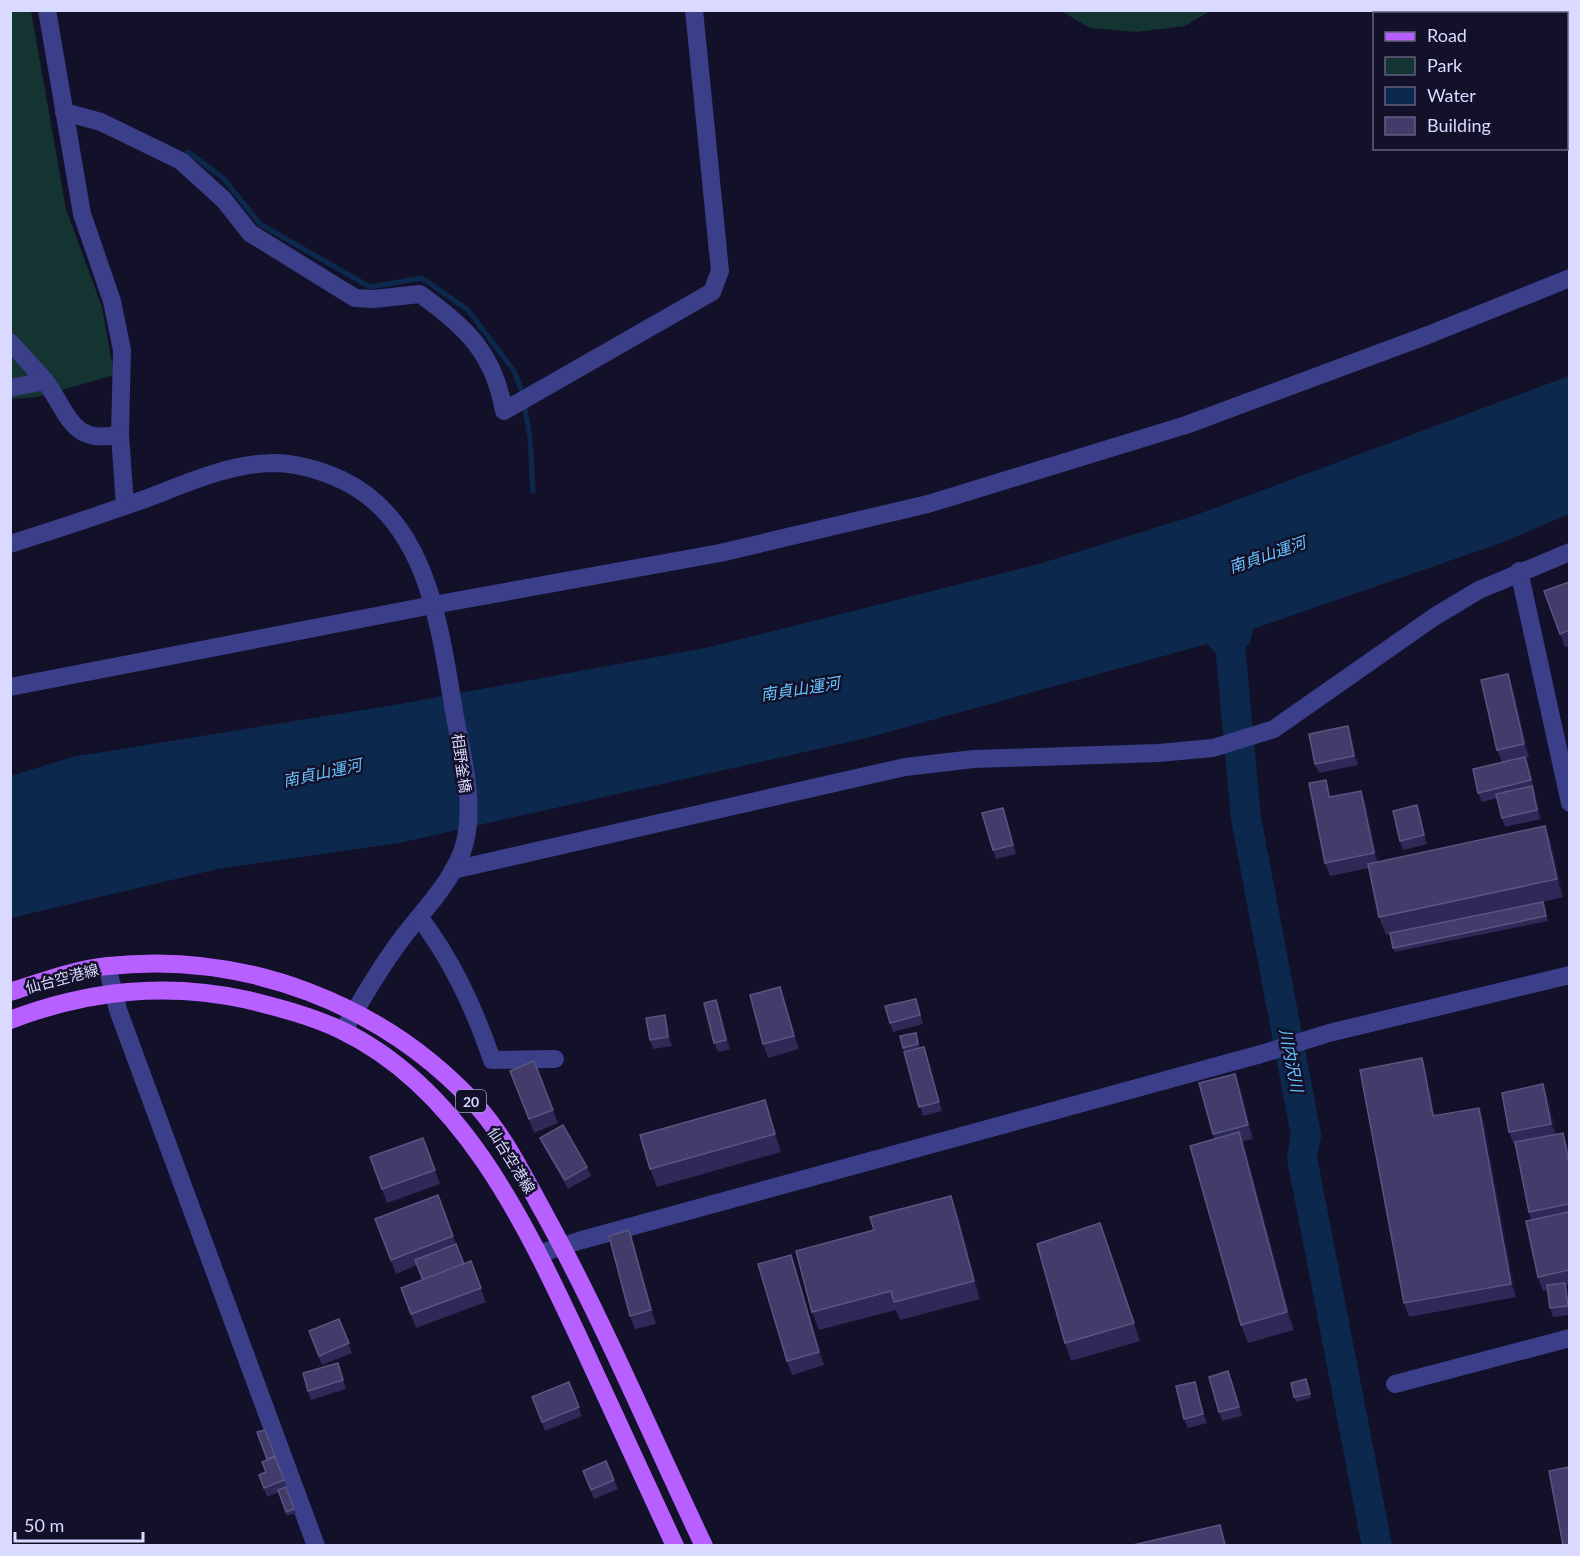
<svg xmlns="http://www.w3.org/2000/svg" width="1580" height="1556" viewBox="0 0 1580 1556" font-family="Lato,'Noto Sans JP',sans-serif">
<rect width="100%" height="100%" fill="#13102a"/>
<g fill="#133430">
<polygon points="11,11 31,11 66,209 102,307 114,375 37,397 11,399"/>
<polygon points="1061,11 1210,11 1185,26 1136,32 1090,28"/>
</g>
<polygon fill="#0c294d" points="1569,376 1569,514 1501,543 1253,629 1250,644 1218,655 1207,644 867,738 399,843 218,869 11,918 11,776 72,757 400,704 710,647 1039,564 1196,515"/>
<g fill="none" stroke-linecap="round" stroke-linejoin="round">
<polyline stroke="#0c294d" stroke-width="5" points="188,152 223,178 260,224 370,287 422,278 468,310 514,371 522,392 530,438 533,491"/>
<polyline stroke="#0c294d" stroke-width="30" points="1227,612 1246,818 1306,1135 1302,1158 1377,1546"/>
<g stroke="#3b3e89" stroke-width="18">
<polyline points="47,10 82,214 112,301 122,350 120,434 125,506"/>
<path d="M64,112L101,122L181,161L224,200L250,233L355,298L374,299L420,294C466,327 494,353 504,411L712,292L720,271L694,10"/>
<path d="M10,342C22,355 34,368 45,381C69,413 71,446 120,434"/>
<polyline points="10,388 45,381"/>
<path d="M10,544C55,530 100,515 145,499C185,484 228,464 272,463C296,463 320,470 342,480C430,522 440,631 455,717C463,758 477,811 462,852C447,890 417,916 395,948C376,974 360,1003 343,1031"/>
<polyline points="1519,571 1570,803"/>
<polyline points="10,687 433,605 720,553 928,504 1186,425 1428,335 1570,278"/>
<polyline points="453,870 905,767 974,759 1158,753 1213,748 1274,729 1434,617 1479,590 1570,552"/>
<path d="M420,918C453,962 474,1008 492,1060L555,1059"/>
<polyline points="107,966 118,1010 316,1546"/>
<polyline points="538,1254 582,1240 1261,1054 1329,1033 1570,975"/>
<polyline points="1395,1384 1570,1338"/>
</g>
<g stroke="#b760ff" stroke-width="18">
<path d="M10,992C41,982 76,969 108,966C245,951 384,1004 477,1106C505,1137 524,1177 544,1213C603,1320 651,1435 704,1546"/>
<path d="M10,1020C89,990 166,982 248,1000C280,1008 311,1016 341,1030C462,1088 525,1223 579,1338C611,1407 643,1476 675,1546"/>
</g>
</g>
<g fill="#2f2958">
<polygon points="1569,582 1569,646 1565,647 1544,591"/>
<polygon points="1513,687 1529,757 1526,758 1529,766 1541,819 1505,827 1502,818 1497,798 1482,802 1478,793 1502,762 1497,750"/>
<polygon points="1348,726 1351,735 1358,765 1319,773 1315,764"/>
<polygon points="1326,780 1331,797 1361,791 1366,804 1378,861 1552,844 1563,897 1543,902 1548,921 1395,952 1390,934 1386,935 1379,917 1369,868 1330,876 1325,863"/>
<polygon points="1420,814 1427,844 1403,850 1400,841"/>
<polygon points="1006,817 1016,854 996,859 993,850"/>
<polygon points="780,987 785,1001 799,1049 768,1058 763,1044"/>
<polygon points="716,1000 720,1009 730,1049 718,1052 714,1043"/>
<polygon points="919,1008 923,1024 893,1032 890,1023"/>
<polygon points="668,1024 672,1046 653,1049 650,1040"/>
<polygon points="917,1037 920,1048 927,1056 942,1111 923,1116 903,1048"/>
<polygon points="1422,1058 1427,1072 1435,1116 1484,1121 1516,1297 1409,1317 1404,1303"/>
<polygon points="534,1061 558,1123 534,1133 510,1071"/>
<polygon points="1235,1074 1240,1087 1253,1139 1243,1141 1294,1330 1248,1343 1241,1325 1215,1139 1213,1134"/>
<polygon points="1548,1098 1556,1134 1568,1146 1569,1152 1569,1285 1566,1286 1568,1292 1569,1303 1569,1315 1553,1317 1550,1308 1548,1290 1543,1291 1538,1277 1531,1220 1529,1212 1515,1145 1514,1145 1509,1132"/>
<polygon points="771,1118 781,1152 657,1187 650,1169"/>
<polygon points="423,1138 440,1184 387,1203 370,1157"/>
<polygon points="540,1138 587,1167 591,1176 568,1189 544,1147"/>
<polygon points="958,1214 980,1299 900,1320 896,1310 819,1330 812,1312"/>
<polygon points="375,1219 453,1236 464,1264 471,1261 486,1302 416,1328 401,1288 423,1280 417,1265 396,1274"/>
<polygon points="1100,1223 1140,1341 1071,1361 1065,1343"/>
<polygon points="629,1230 634,1244 656,1324 635,1329 630,1316"/>
<polygon points="791,1255 796,1269 824,1365 792,1375 787,1361"/>
<polygon points="339,1319 352,1353 322,1365 309,1331"/>
<polygon points="338,1363 346,1389 311,1400 308,1391"/>
<polygon points="1306,1379 1311,1398 1296,1402 1294,1397"/>
<polygon points="1232,1380 1242,1416 1222,1421 1219,1412"/>
<polygon points="569,1382 582,1416 545,1431 532,1397"/>
<polygon points="1195,1382 1207,1423 1188,1428 1184,1419"/>
<polygon points="257,1432 275,1457 284,1480 296,1513 287,1516 279,1492 267,1497 259,1475 265,1472 267,1460"/>
<polygon points="606,1461 618,1489 594,1499 583,1471"/>
</g>
<g fill="#1c173e">
<polygon points="1508,674 1513,687 1529,757 1524,744"/>
<polygon points="1348,726 1351,735 1358,765 1354,756"/>
<polygon points="1525,757 1529,766 1534,789 1531,780"/>
<polygon points="1326,780 1331,794 1334,811 1329,797"/>
<polygon points="1532,786 1535,795 1541,819 1537,810"/>
<polygon points="1361,791 1366,804 1379,866 1374,853"/>
<polygon points="1417,805 1420,814 1427,844 1424,835"/>
<polygon points="1003,808 1006,817 1016,854 1013,845"/>
<polygon points="1545,826 1552,844 1563,897 1557,879"/>
<polygon points="780,987 785,1001 799,1049 794,1036"/>
<polygon points="716,1000 720,1009 730,1049 726,1040"/>
<polygon points="665,1015 668,1024 672,1046 668,1037"/>
<polygon points="924,1047 927,1056 942,1111 939,1102"/>
<polygon points="1422,1058 1427,1072 1438,1130 1433,1116"/>
<polygon points="1235,1074 1240,1087 1253,1139 1248,1125"/>
<polygon points="1543,1084 1548,1098 1556,1137 1551,1124"/>
<polygon points="765,1100 771,1118 781,1152 775,1134"/>
<polygon points="1479,1108 1484,1121 1516,1297 1511,1284"/>
<polygon points="1239,1132 1246,1150 1294,1330 1287,1312"/>
<polygon points="1563,1133 1568,1146 1569,1163"/>
<polygon points="951,1196 958,1214 980,1299 974,1281"/>
<polygon points="629,1230 634,1244 656,1324 651,1310"/>
<polygon points="791,1255 796,1269 824,1365 819,1352"/>
<polygon points="1565,1283 1568,1292 1569,1310 1568,1306"/>
<polygon points="1195,1382 1198,1391 1207,1423 1203,1414"/>
<polygon points="1220,1525 1227,1545 1225,1545"/>
</g>
<g fill="#413c6a" stroke="#595581" stroke-width="1.5">
<polygon points="1569,582 1569,630 1560,634 1544,591"/>
<polygon points="1508,674 1524,744 1497,750 1481,680"/>
<polygon points="1348,726 1354,756 1315,764 1309,734"/>
<polygon points="1525,757 1531,780 1478,793 1473,769"/>
<polygon points="1326,780 1329,797 1361,791 1374,853 1325,863 1309,783"/>
<polygon points="1532,786 1537,810 1502,818 1496,794"/>
<polygon points="1417,805 1424,835 1400,841 1393,811"/>
<polygon points="1003,808 1013,845 993,850 982,813"/>
<polygon points="1545,826 1557,879 1379,917 1368,864"/>
<polygon points="1543,902 1546,916 1393,948 1390,933"/>
<polygon points="780,987 794,1036 763,1044 750,995"/>
<polygon points="916,999 920,1015 890,1023 885,1006"/>
<polygon points="716,1000 726,1040 714,1043 704,1003"/>
<polygon points="665,1015 668,1037 650,1040 646,1018"/>
<polygon points="916,1033 918,1044 903,1048 900,1036"/>
<polygon points="924,1047 939,1102 919,1107 904,1052"/>
<polygon points="1422,1058 1433,1116 1479,1108 1511,1284 1404,1303 1360,1070"/>
<polygon points="534,1061 553,1110 529,1119 510,1071"/>
<polygon points="1235,1074 1248,1125 1213,1134 1199,1083"/>
<polygon points="1543,1084 1551,1124 1509,1132 1502,1093"/>
<polygon points="765,1100 775,1134 650,1169 640,1135"/>
<polygon points="563,1125 587,1167 565,1180 540,1138"/>
<polygon points="1239,1132 1287,1312 1241,1325 1190,1146"/>
<polygon points="1563,1133 1569,1163 1569,1204 1529,1212 1515,1142"/>
<polygon points="423,1138 435,1170 382,1189 370,1157"/>
<polygon points="438,1195 453,1236 391,1260 375,1219"/>
<polygon points="951,1196 974,1281 894,1302 891,1291 812,1312 796,1251 874,1230 870,1217"/>
<polygon points="1569,1212 1569,1270 1538,1277 1526,1221"/>
<polygon points="1100,1223 1134,1323 1065,1343 1037,1244"/>
<polygon points="629,1230 651,1310 630,1316 609,1236"/>
<polygon points="456,1244 464,1264 423,1280 415,1260"/>
<polygon points="791,1255 819,1352 787,1361 758,1264"/>
<polygon points="471,1261 481,1288 411,1314 401,1288"/>
<polygon points="1565,1283 1568,1306 1550,1308 1547,1285"/>
<polygon points="339,1319 349,1343 319,1356 309,1331"/>
<polygon points="338,1363 343,1380 308,1391 303,1373"/>
<polygon points="1228,1371 1239,1407 1219,1412 1209,1377"/>
<polygon points="1306,1379 1310,1394 1294,1397 1291,1383"/>
<polygon points="569,1382 579,1407 542,1422 532,1397"/>
<polygon points="1195,1382 1203,1414 1184,1419 1176,1386"/>
<polygon points="265,1430 275,1456 267,1459 257,1432"/>
<polygon points="275,1457 284,1480 264,1488 259,1475 266,1472 262,1462"/>
<polygon points="606,1461 614,1480 591,1490 583,1471"/>
<polygon points="1569,1467 1569,1545 1563,1545 1549,1471"/>
<polygon points="286,1487 294,1509 286,1512 278,1490"/>
<polygon points="1220,1525 1225,1545 1133,1545"/>
</g>
<g text-anchor="middle" dominant-baseline="central" stroke-width="5" stroke-linejoin="round" paint-order="stroke">
<rect fill="#13102a" stroke="#9e9dbf" stroke-width="1.5" x="456" y="1090" width="30" height="22" rx="4.5"/>
<g font-size="14" font-weight="bold" fill="#dad9ff">
<text x="471" y="1101">20</text>
</g>
<g font-size="15" fill="#dad9ff" stroke="#13102a">
<text transform="translate(462 763) rotate(82)">相野釜橋</text>
<text transform="translate(62 978) rotate(-15)">仙台空港線</text>
<text transform="translate(512 1160) rotate(58)">仙台空港線</text>
</g>
<g font-size="16" font-style="italic" fill="#67c5ff" stroke="#13102a">
<text transform="translate(1267 554) rotate(-19)">南貞山運河</text>
<text transform="translate(800 688) rotate(-9)">南貞山運河</text>
<text transform="translate(322 772) rotate(-12)">南貞山運河</text>
<text transform="translate(1292 1060) rotate(79)">川内沢川</text>
</g>
</g>
<rect width="1580" height="1556" fill="none" stroke="#dad9ff" stroke-width="24"/>
<rect x="1373" y="12" width="195" height="138" fill="#13102a" stroke="#63607f" stroke-width="1.5"/>
<rect x="1385" y="32" width="30" height="9" fill="#b760ff" stroke="#63607f" stroke-width="1.5"/>
<text x="1427" y="42" font-size="18" fill="#dad9ff">Road</text>
<rect x="1385" y="57" width="30" height="18" fill="#133430" stroke="#63607f" stroke-width="1.5"/>
<text x="1427" y="72" font-size="18" fill="#dad9ff">Park</text>
<rect x="1385" y="87" width="30" height="18" fill="#0c294d" stroke="#63607f" stroke-width="1.5"/>
<text x="1427" y="102" font-size="18" fill="#dad9ff">Water</text>
<rect x="1385" y="117" width="30" height="18" fill="#413c6a" stroke="#63607f" stroke-width="1.5"/>
<text x="1427" y="132" font-size="18" fill="#dad9ff">Building</text>
<path d="M15 1532v9h128v-9" fill="none" stroke="#dad9ff" stroke-width="3"/>
<text x="24" y="1532" font-size="18" fill="#dad9ff" stroke="#13102a" stroke-width="4.5" paint-order="stroke">50 m</text>
</svg>
